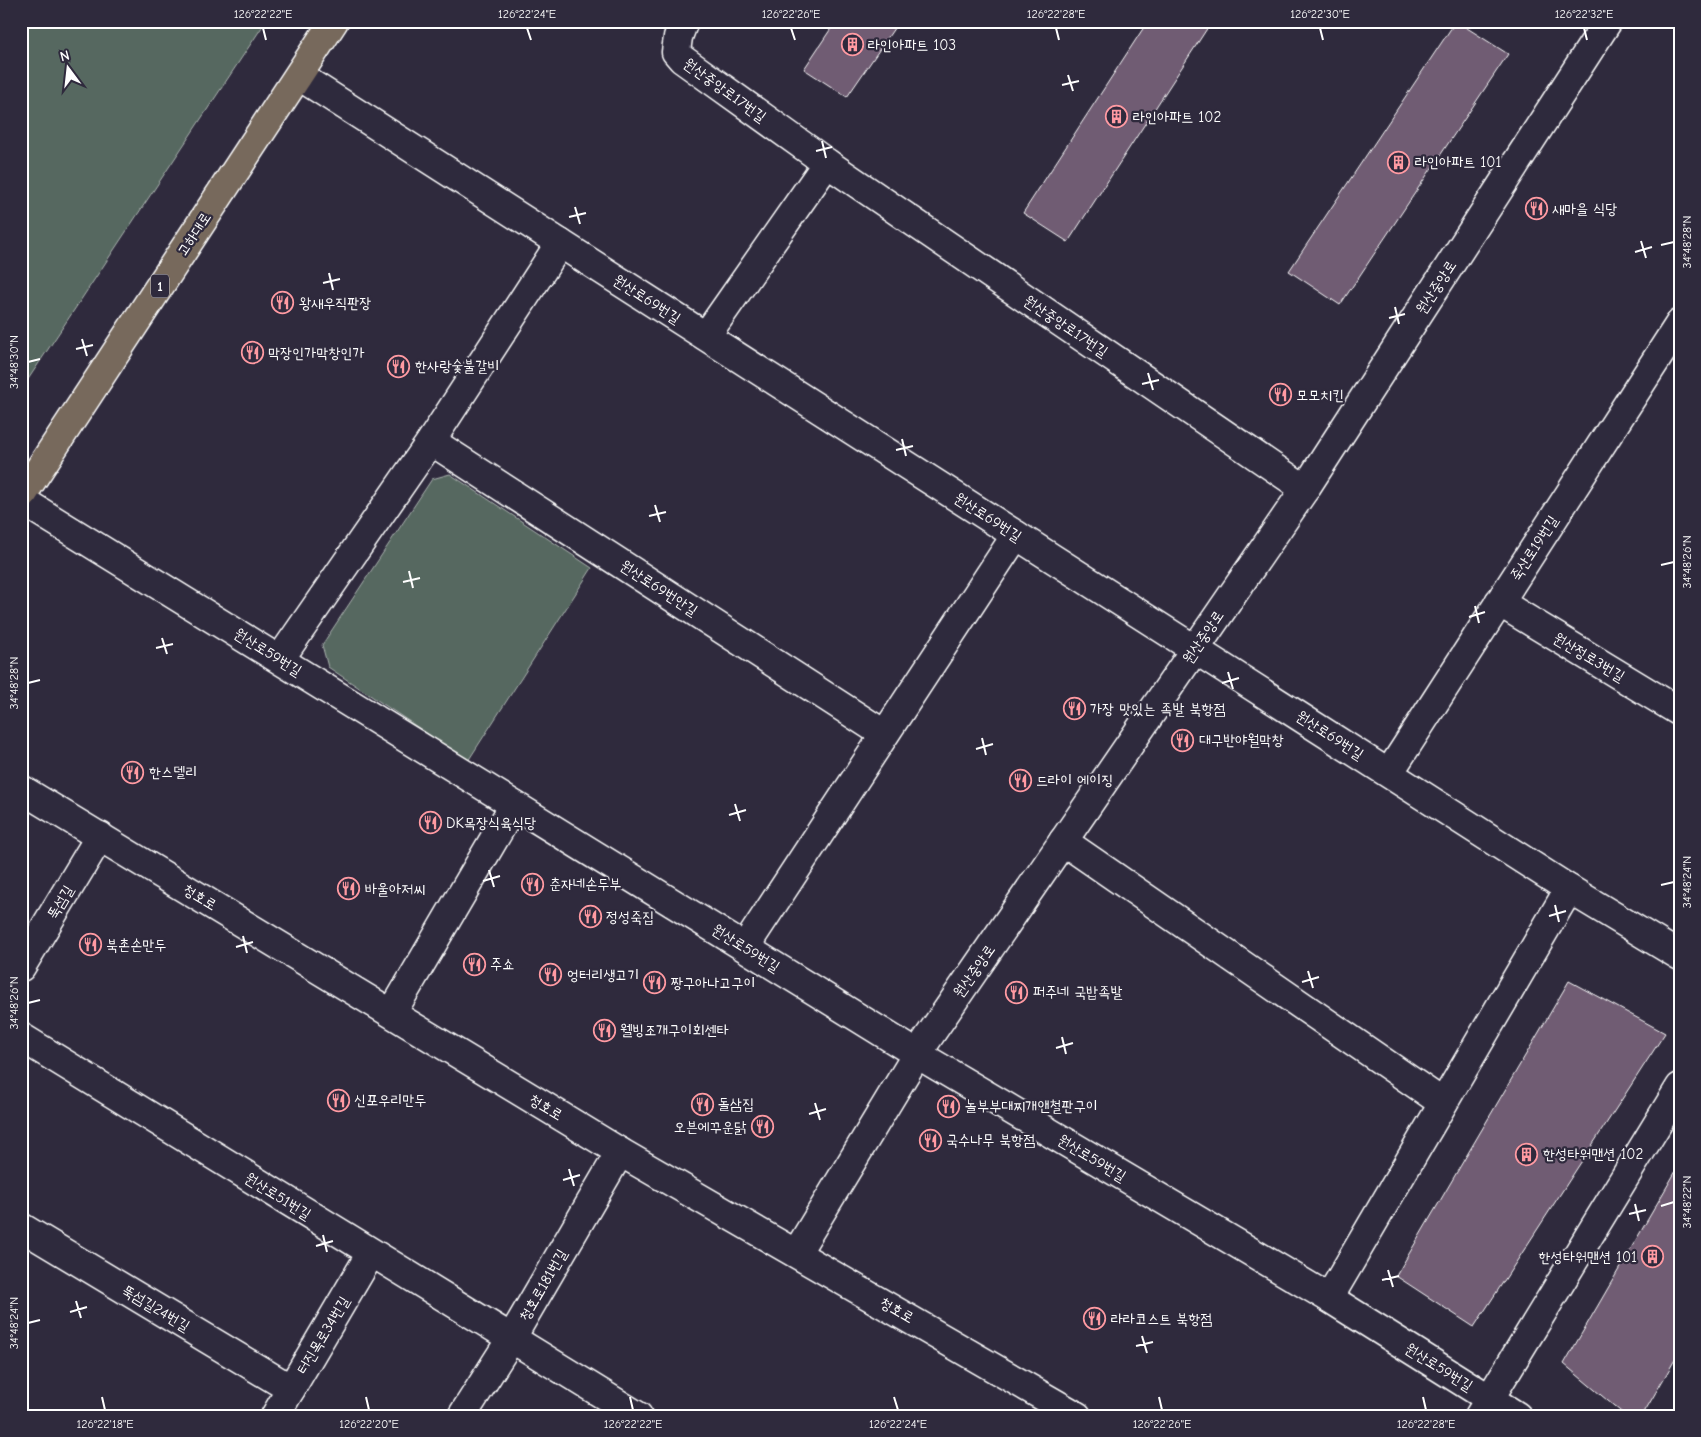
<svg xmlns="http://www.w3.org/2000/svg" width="1701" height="1437" viewBox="0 0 1701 1437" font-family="'Comic Neue','Poor Story',sans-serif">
<rect width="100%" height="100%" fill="#2f2a3d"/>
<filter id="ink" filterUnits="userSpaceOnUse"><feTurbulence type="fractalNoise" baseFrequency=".02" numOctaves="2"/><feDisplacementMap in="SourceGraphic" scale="10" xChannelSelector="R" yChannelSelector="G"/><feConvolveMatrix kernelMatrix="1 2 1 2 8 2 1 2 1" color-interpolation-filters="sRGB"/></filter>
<g filter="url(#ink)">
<g fill="#576860" stroke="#abb4b0">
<polygon points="21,21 266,21 21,390"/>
<polygon points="450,474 592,568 468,761 328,667 322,645 432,479"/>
</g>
<g fill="#6f5b73" stroke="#fff">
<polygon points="836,21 899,21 847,97 804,69"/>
<polygon points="1148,21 1212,21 1068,242 1023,213"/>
<polygon points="1456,21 1508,54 1340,305 1289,271"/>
<polygon points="1569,981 1665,1033 1474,1327 1396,1276"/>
<polygon points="1680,1164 1680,1351 1642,1416 1626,1416 1564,1364"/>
</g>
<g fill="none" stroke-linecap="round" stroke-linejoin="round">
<defs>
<g id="minor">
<polyline points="684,21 678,37 676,52 682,59 827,163 1305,489"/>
<polyline points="299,76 1569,889 1680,956"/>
<polyline points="706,336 827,163"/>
<polyline points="431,441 884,734"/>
<polyline points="21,500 917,1054 1329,1298 1517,1416"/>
<polyline points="1499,602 1680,712"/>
<polyline points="280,659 431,441 560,243"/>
<polyline points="1389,773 1680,323"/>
<polyline points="1063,841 1443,1103"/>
<polyline points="745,947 1016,535"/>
<polyline points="21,967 100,836"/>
<polyline points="392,1013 514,805"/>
<polyline points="21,1037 638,1416"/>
<polyline points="21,1227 291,1389"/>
<polyline points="797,1252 917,1054 1305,489 1608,21"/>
<polyline points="1329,1298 1569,889"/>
<polyline points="275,1416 371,1253"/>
<polyline points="462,1416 511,1339 620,1152"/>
<polyline points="1479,1416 1680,1087"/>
</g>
<polyline id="tertiary" points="21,789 620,1152 1077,1416"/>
<polyline id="primary" points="21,497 334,21"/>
</defs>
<use href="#minor" stroke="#fff" stroke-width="31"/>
<use href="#tertiary" stroke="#fff" stroke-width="31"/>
<use href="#primary" stroke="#fff" stroke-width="31"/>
<use href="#minor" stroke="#2f2a3d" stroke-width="28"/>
<use href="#tertiary" stroke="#2f2a3d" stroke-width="28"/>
<use href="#primary" stroke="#77695c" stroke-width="28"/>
</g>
</g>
<path fill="none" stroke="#fff" stroke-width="2" d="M263,28L266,40M527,28L531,40M791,28L795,40M1056,28L1059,40M1320,28L1323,40M1584,28L1587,40M1068,75L1073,91M1062,85L1079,81M822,141L826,158M816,151L832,147M575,207L580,224M569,217L586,213M1641,241L1646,258M1661,245L1674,242M1635,252L1652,247M329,273L333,290M323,283L340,279M1395,307L1399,324M1389,318L1405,314M82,339L87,356M76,349L93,345M28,362L40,359M1148,373L1153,390M1142,384L1159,380M902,439L906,456M896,450L913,446M655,505L660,522M649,516L666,512M1661,565L1674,562M409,571L413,588M403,582L420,578M1475,606L1479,623M1469,617L1485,612M162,638L167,654M156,648L173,644M1228,672L1233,689M28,683L40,680M1222,683L1239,678M982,738L986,755M976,749L993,744M735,804L740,821M729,815L746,810M489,870L494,887M483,881L500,876M1661,885L1674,882M1555,905L1559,922M1549,916L1566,911M243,936L247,953M236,947L253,942M1308,971L1313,988M1302,982L1319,977M28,1003L40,1000M1062,1037L1066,1054M1056,1048L1073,1043M815,1103L820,1120M809,1114L826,1109M569,1169L574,1186M563,1180L580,1175M1635,1204L1639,1221M1661,1206L1674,1202M1629,1214L1646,1210M323,1235L327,1252M316,1246L333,1241M1388,1270L1393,1287M1382,1280L1399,1276M76,1301L81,1318M70,1312L87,1307M28,1323L40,1320M1142,1336L1147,1353M1136,1346L1153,1342M102,1397L105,1410M366,1397L369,1410M630,1397L633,1410M894,1397L898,1410M1159,1397L1162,1410M1423,1397L1426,1410"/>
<defs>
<symbol id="building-ring" viewBox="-11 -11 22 22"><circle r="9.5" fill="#2f2a3d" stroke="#ff9aa2" stroke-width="1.5"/><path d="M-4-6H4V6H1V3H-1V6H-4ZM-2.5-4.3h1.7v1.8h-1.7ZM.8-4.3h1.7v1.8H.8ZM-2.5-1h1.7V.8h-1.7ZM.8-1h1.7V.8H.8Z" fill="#ff9aa2"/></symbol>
<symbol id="restaurant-ring" viewBox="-11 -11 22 22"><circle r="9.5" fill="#2f2a3d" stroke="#ff9aa2" stroke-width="1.5"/><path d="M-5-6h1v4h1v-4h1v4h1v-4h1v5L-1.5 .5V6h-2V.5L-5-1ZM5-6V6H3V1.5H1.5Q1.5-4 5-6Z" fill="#ff9aa2"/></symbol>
</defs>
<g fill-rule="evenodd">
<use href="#building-ring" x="840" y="32" width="25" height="25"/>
<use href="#building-ring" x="1104" y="104" width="25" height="25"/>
<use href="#building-ring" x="1386" y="150" width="25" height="25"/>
<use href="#restaurant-ring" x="1524" y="196" width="25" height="25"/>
<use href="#restaurant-ring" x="270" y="290" width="25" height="25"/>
<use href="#restaurant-ring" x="240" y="340" width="25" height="25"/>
<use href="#restaurant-ring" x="386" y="354" width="25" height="25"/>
<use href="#restaurant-ring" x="1268" y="382" width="25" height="25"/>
<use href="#restaurant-ring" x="1062" y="696" width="25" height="25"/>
<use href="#restaurant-ring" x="1170" y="728" width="25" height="25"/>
<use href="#restaurant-ring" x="120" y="760" width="25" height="25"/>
<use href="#restaurant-ring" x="1008" y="768" width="25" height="25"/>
<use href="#restaurant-ring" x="418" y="810" width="25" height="25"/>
<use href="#restaurant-ring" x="520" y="872" width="25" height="25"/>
<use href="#restaurant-ring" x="336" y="876" width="25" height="25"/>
<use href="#restaurant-ring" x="578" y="904" width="25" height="25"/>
<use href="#restaurant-ring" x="78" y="932" width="25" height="25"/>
<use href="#restaurant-ring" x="462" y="952" width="25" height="25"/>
<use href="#restaurant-ring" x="538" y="962" width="25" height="25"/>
<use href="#restaurant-ring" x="642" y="970" width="25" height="25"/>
<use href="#restaurant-ring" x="1004" y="980" width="25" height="25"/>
<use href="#restaurant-ring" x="592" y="1018" width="25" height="25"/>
<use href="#restaurant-ring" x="326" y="1088" width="25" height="25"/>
<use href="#restaurant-ring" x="690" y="1092" width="25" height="25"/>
<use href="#restaurant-ring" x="936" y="1094" width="25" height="25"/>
<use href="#restaurant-ring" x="750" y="1114" width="25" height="25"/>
<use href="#restaurant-ring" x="918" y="1128" width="25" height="25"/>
<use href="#building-ring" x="1514" y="1142" width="25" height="25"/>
<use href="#building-ring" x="1640" y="1244" width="25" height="25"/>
<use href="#restaurant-ring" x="1082" y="1306" width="25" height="25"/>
</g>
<g text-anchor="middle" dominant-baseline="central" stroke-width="4.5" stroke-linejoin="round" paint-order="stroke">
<rect fill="#2f2a3d" stroke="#c1bfc5" stroke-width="1" x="151" y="274.5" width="18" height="23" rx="4"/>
<g font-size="14" font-weight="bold" fill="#fff">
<text x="160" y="286">1</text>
</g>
<g font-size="15" fill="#fff" stroke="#2f2a3d" text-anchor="start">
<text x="868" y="45">라인아파트 103</text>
<text x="1133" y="117">라인아파트 102</text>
<text x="1415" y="162">라인아파트 101</text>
<text x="1552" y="209">새마을 식당</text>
<text x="299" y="303">왕새우직판장</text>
<text x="268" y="353">막장인가막창인가</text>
<text x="415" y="366">한사랑숯불갈비</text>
<text x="1296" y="395">모모치킨</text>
<text x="1090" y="709">가장 맛있는 족발 북항점</text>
<text x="1199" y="740">대구반야월막창</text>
<text x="149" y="772">한스델리</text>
<text x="1036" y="780">드라이 에이징</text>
<text x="446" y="823">DK목장식육식당</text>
<text x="549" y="884">춘자네손두부</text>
<text x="365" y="889">바울아저씨</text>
<text x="606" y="917">정성죽집</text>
<text x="106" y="945">북촌손만두</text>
<text x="490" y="964">주쇼</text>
<text x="567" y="975">엉터리생고기</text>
<text x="671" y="983">짱구아나고구이</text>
<text x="1033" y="992">퍼주네 국밥족발</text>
<text x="620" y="1030">웰빙조개구이회센타</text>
<text x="354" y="1100">신포우리만두</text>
<text x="718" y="1104">돌삼집</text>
<text x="965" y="1106">놀부부대찌개앤철판구이</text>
<text x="746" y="1127" text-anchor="end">오븐에꾸운닭</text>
<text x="946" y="1140">국수나무 북항점</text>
<text x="1543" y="1154">한성타워맨션 102</text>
<text x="1637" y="1257" text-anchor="end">한성타워맨션 101</text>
<text x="1111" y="1319">라라코스트 북항점</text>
</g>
<g font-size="15" fill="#fff" stroke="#2f2a3d">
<text transform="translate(725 90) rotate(36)">원산중앙로17번길</text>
<text transform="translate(194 234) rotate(-57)">고하대로</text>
<text transform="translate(1436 287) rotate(-57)">원산중앙로</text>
<text transform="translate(647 299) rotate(33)">원산로69번길</text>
<text transform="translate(1066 326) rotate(34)">원산중앙로17번길</text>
<text transform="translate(988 517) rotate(33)">원산로69번길</text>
<text transform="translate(1534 548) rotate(-57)">죽산로19번길</text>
<text transform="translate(659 588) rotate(33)">원산로69번안길</text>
<text transform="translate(1203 637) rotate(-56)">원산중앙로</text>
<text transform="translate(268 652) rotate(32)">원산로59번길</text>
<text transform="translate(1589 657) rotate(31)">원산정로3번길</text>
<text transform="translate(1330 735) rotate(33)">원산로69번길</text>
<text transform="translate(200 897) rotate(31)">청호로</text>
<text transform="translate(60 902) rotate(-59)">뚝섬길</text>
<text transform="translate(746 948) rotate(32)">원산로59번길</text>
<text transform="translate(974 971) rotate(-55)">원산중앙로</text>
<text transform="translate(546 1107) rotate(31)">청호로</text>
<text transform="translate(1092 1158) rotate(31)">원산로59번길</text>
<text transform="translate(278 1196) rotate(32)">원산로51번길</text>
<text transform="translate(543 1285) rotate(-60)">청호로181번길</text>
<text transform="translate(156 1308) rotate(31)">뚝섬길24번길</text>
<text transform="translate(897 1310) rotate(30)">청호로</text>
<text transform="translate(323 1335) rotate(-59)">터진목로34번길</text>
<text transform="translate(1439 1367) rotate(32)">원산로59번길</text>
</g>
</g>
<rect width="1701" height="1437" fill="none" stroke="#2f2a3d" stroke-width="55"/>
<g transform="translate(68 68) rotate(345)" stroke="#2f2a3d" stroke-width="4" paint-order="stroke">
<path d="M0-4L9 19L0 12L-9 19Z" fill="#ffffff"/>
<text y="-8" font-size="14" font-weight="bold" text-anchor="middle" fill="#ffffff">N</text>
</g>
<rect x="28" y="28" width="1646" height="1382" fill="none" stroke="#fff" stroke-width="2"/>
<g font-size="12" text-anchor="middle" fill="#fff">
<text x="263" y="18">126°22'22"E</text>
<text x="527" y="18">126°22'24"E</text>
<text x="791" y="18">126°22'26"E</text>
<text x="1056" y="18">126°22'28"E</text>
<text x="1320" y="18">126°22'30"E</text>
<text x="1584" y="18">126°22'32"E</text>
<text transform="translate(1687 242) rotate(-90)" y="4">34°48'28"N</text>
<text transform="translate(14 362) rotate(-90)" y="4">34°48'30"N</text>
<text transform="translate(1687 562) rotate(-90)" y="4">34°48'26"N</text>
<text transform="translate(14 683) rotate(-90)" y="4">34°48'28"N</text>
<text transform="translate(1687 882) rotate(-90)" y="4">34°48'24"N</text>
<text transform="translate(14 1003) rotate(-90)" y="4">34°48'26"N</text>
<text transform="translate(1687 1202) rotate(-90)" y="4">34°48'22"N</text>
<text transform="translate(14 1323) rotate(-90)" y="4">34°48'24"N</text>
<text x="105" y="1428">126°22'18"E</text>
<text x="369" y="1428">126°22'20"E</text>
<text x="633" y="1428">126°22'22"E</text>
<text x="898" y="1428">126°22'24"E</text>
<text x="1162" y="1428">126°22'26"E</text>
<text x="1426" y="1428">126°22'28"E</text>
</g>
</svg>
